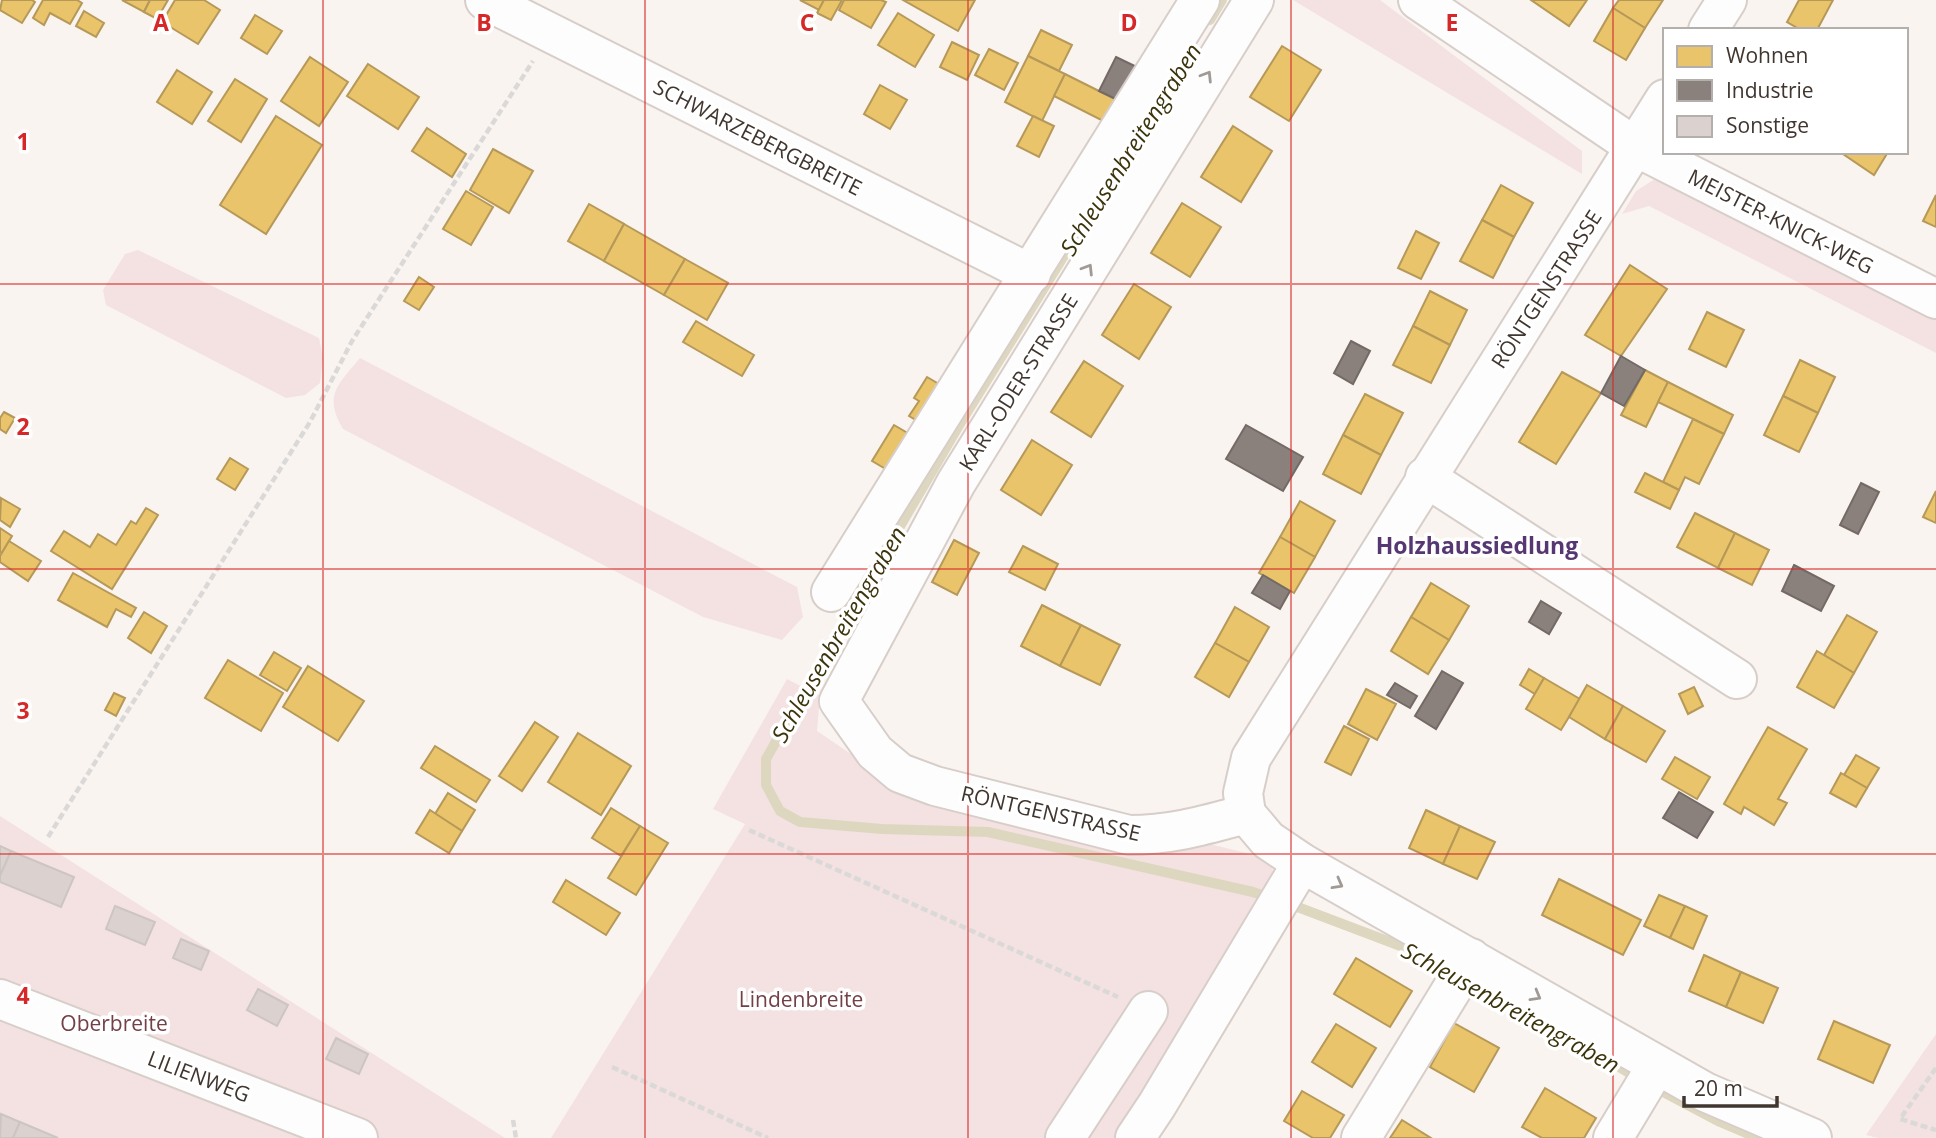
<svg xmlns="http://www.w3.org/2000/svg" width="1936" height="1138" viewBox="0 0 1936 1138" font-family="'Open Sans',sans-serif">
<rect width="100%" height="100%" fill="#faf4f0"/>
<g fill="#f3e2e1">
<polygon points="1293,0 1380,0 1582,151 1582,174"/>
<polygon points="1658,177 1936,318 1936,353 1649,206 1622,214 1636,191"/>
<polygon points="138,250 319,338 323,357 320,383 305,395 286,398 106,305 103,290 125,254"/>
<path d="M360,358L797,587L803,617L782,640L703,617L343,429C323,395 338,385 360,358Z"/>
<polygon points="787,679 820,696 817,731 916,798 1128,843 1210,844 1270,859 1276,885 1117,1138 551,1138 745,824 713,809"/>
<polygon points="0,816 505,1138 0,1138"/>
<polygon points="1936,1034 1936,1138 1878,1138 1866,1135"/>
</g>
<g fill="#e9c46a" stroke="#b69958" stroke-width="2">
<polygon points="2,0 32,0 35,2 22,23 0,10"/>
<polygon points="43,0 77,0 82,3 70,24 50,13 44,25 33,18"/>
<polygon points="122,0 150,0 144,12"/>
<polygon points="150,0 168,0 157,19 144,12"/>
<polygon points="175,0 204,0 220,10 198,44 162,22"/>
<polygon points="800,0 824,0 819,10"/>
<polygon points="824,0 842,0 831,20 817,13"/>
<polygon points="844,0 881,0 886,2 871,28 839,10"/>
<polygon points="903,0 975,0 958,31"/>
<polygon points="1531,0 1587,0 1569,26"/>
<polygon points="1619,0 1663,0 1645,28 1613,8"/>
<polygon points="1799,0 1833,0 1817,30 1801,30 1787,22"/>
<polygon points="1613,8 1645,28 1626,60 1594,41"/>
<polygon points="84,11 104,23 96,37 76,26"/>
<polygon points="898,13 934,35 915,67 878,45"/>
<polygon points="255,15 282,31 267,54 241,38"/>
<polygon points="1041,30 1072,45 1059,71 1028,56"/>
<polygon points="952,42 979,55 967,80 940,67"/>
<polygon points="1282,46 1321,70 1289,121 1250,97"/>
<polygon points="989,49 1018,63 1004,90 975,75"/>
<polygon points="1028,56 1065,74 1042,121 1005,102"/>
<polygon points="310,57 348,82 319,126 281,101"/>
<polygon points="368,64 419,97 398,129 347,96"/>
<polygon points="177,70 212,92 192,124 157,102"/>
<polygon points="1065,74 1123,103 1111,125 1054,96"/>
<polygon points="235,79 267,99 241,142 208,121"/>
<polygon points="880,85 907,100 890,129 864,114"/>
<polygon points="276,116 322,145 266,234 220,205"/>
<polygon points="1033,116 1054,126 1039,157 1017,146"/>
<polygon points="1233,126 1272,151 1241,202 1201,177"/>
<polygon points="427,128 466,154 452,177 412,151"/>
<polygon points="493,149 533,171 509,213 470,190"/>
<polygon points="1840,152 1888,152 1874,175"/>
<polygon points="1501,185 1533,203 1514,237 1482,220"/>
<polygon points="466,191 493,207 471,245 443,229"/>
<polygon points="1936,195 1936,227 1923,221"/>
<polygon points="1182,203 1221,227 1190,277 1151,253"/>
<polygon points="589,204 624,224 604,261 568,241"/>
<polygon points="1482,220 1514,237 1493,278 1460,261"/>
<polygon points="624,224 685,259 664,295 604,261"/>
<polygon points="1416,231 1439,243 1421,279 1398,268"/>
<polygon points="685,259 728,283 707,320 664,295"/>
<polygon points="1630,265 1667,289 1621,356 1585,335"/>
<polygon points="419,277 434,287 419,310 404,301"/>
<polygon points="1134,284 1171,307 1139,359 1102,335"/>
<polygon points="1430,291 1467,310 1450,345 1413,326"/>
<polygon points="1707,312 1744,330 1726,367 1689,349"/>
<polygon points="696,321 754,355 742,376 683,342"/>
<polygon points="1413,326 1450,345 1431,383 1393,365"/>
<polygon points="1800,360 1835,377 1818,413 1783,396"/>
<polygon points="1084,361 1123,386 1091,437 1051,412"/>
<polygon points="1645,370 1668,382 1646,427 1621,415"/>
<polygon points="1562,372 1601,393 1556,464 1519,442"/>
<polygon points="927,377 951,391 929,428 909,416 919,401 914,398"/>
<polygon points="1668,382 1733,415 1724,434 1658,402"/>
<polygon points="1365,394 1403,413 1381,455 1343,435"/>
<polygon points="1783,396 1818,413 1799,452 1764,435"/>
<polygon points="4,412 15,418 6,433 0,429 0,418"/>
<polygon points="1693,419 1724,434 1699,484 1685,477 1679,490 1663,482"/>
<polygon points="894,425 923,442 901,478 872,461"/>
<polygon points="1343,435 1381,455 1361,494 1323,474"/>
<polygon points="1032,440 1072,465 1041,515 1001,490"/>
<polygon points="230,458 248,469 235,490 217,479"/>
<polygon points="1645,473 1679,490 1670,509 1635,492"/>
<polygon points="1936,491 1936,523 1923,517"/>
<polygon points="1,498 20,509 10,527 0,520"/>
<polygon points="1300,501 1335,521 1315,557 1280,537"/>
<polygon points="146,508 158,515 112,589 51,551 64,531 90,547 98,534 116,545 131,521 136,524"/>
<polygon points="1695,513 1735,533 1718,568 1677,547"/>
<polygon points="0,528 12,536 2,553 0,552"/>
<polygon points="1735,533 1769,550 1752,585 1718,568"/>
<polygon points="1280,537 1315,557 1294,593 1259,573"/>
<polygon points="954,540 979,553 957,595 932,582"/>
<polygon points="9,541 41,561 28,581 0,562 0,556"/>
<polygon points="1023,546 1058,564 1045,590 1009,572"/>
<polygon points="73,573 136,608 131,617 116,609 107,627 58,600"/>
<polygon points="1431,583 1469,606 1449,640 1411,617"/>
<polygon points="1042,605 1081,625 1060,666 1021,646"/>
<polygon points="1235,607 1269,627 1249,662 1215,643"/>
<polygon points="144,612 167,626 151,653 128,638"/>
<polygon points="1847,615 1877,632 1854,673 1824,655"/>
<polygon points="1411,617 1449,640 1428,674 1391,651"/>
<polygon points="1081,625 1120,645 1100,685 1060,666"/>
<polygon points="1215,643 1249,662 1229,697 1195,677"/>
<polygon points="1817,651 1854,673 1834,708 1797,687"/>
<polygon points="274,652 301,668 287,691 260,675"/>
<polygon points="228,660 283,693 261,731 205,698"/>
<polygon points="308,666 364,701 338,741 283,707"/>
<polygon points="1529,669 1544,678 1535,694 1520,685"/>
<polygon points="1544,678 1580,699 1561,730 1526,709"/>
<polygon points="1587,685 1623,706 1605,739 1569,717"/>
<polygon points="1694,687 1703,706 1688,714 1679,694"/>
<polygon points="1366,689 1396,704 1377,740 1348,724"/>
<polygon points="114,693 125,698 116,716 105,710"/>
<polygon points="1623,706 1665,731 1646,762 1605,739"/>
<polygon points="535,722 558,737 522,791 499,776"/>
<polygon points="1344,726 1369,739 1351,775 1325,762"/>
<polygon points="1768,727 1807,749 1778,799 1787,803 1774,825 1744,807 1741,814 1724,804"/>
<polygon points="578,733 631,766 601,815 548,782"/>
<polygon points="435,746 490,780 476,802 421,768"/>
<polygon points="1856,755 1879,768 1867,788 1844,775"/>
<polygon points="1675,757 1710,777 1697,799 1662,779"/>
<polygon points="1841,773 1867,788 1856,807 1830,793"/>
<polygon points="448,793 475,810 462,831 435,814"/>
<polygon points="611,808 640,826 621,856 592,838"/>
<polygon points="430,810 462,831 449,853 416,833"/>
<polygon points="1426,810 1460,826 1443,864 1409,848"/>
<polygon points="640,826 668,843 636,895 608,878"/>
<polygon points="1460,826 1495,842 1477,879 1443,864"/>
<polygon points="1559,879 1641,920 1623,955 1542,915"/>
<polygon points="566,880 620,913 606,935 553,902"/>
<polygon points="1659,895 1685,906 1670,938 1644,926"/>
<polygon points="1685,906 1707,916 1693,949 1670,938"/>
<polygon points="1704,955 1741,972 1726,1007 1689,991"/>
<polygon points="1356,958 1412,991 1390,1027 1334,994"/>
<polygon points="1741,972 1778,988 1763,1023 1726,1007"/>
<polygon points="1834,1021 1890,1045 1873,1083 1818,1059"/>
<polygon points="1454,1023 1499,1048 1474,1092 1430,1067"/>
<polygon points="1336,1024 1376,1048 1352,1087 1312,1062"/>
<polygon points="1545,1088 1596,1118 1584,1138 1542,1138 1522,1127"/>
<polygon points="1302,1091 1344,1115 1330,1138 1313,1138 1284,1121"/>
<polygon points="1402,1120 1431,1138 1390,1138"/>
</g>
<g fill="#8a817c" stroke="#746a65" stroke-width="2">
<polygon points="1116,57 1141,69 1124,103 1099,91"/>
<polygon points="1351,341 1370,351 1353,384 1334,373"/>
<polygon points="1621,356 1645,370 1624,406 1601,393"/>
<polygon points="1246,425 1303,457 1283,491 1226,459"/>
<polygon points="1861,483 1879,492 1858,534 1840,525"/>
<polygon points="1794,565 1834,586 1821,611 1782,591"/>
<polygon points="1263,575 1290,591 1280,609 1252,593"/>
<polygon points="1541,601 1561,613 1549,634 1529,622"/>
<polygon points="1442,671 1463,683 1436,729 1415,716"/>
<polygon points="1395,683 1417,696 1410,708 1387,695"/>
<polygon points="1679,792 1713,812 1697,838 1663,818"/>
</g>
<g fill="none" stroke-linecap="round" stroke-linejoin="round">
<g stroke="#ddd7c0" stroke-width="10">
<polyline points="1210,20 1222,0"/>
<polyline points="1174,78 961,422 825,655 766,759 766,785 780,811 800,822 882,829 988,832 1253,892 1273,899"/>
<polyline points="1287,903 1427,956"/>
<polyline points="1553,1027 1639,1079"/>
<polyline points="1652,1086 1720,1122 1758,1138"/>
</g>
</g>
<g fill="#dbd1ce" stroke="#cdc5c1" stroke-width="2">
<polygon points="0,846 11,851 0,876"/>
<polygon points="11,851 74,877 61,907 0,882 0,876"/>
<polygon points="115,906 155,922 145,945 106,929"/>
<polygon points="181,939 209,951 201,970 173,958"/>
<polygon points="258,989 288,1005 277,1026 247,1010"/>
<polygon points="336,1038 368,1054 359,1074 326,1059"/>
<polygon points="1,1114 20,1122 13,1138 0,1138"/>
<polygon points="20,1122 58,1138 13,1138"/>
</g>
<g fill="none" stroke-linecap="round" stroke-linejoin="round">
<defs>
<g id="minor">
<polyline points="485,0 1031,274"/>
<polyline points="1418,0 1634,146 1936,299"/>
<polyline points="1708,30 1727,0"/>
<polyline points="1425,477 1737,679"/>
<polyline points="831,592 1200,0"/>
<path d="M1246,814C1205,825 1172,835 1129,835L935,786L900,773L875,752L839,701L956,483L1254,0"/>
<polyline points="1246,814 1243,793 1251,758 1665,99"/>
<polyline points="1246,814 1268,840 1302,863 1705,1092 1812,1138"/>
<polyline points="0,999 358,1138"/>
<polyline points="1065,1138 1148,1011"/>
<polyline points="1135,1138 1157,1105 1302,863"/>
<polyline points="1361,1138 1471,958"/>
<polyline points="1613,1138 1657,1065"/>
</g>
</defs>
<use href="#minor" stroke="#d7cec9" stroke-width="42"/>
<g stroke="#dbd9d7" stroke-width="4.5" stroke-dasharray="7 3.5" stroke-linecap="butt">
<polyline points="749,830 1118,997"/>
<polyline points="48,837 310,422 352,341 533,61"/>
<polyline points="612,1067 768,1138"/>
<polyline points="1936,1068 1900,1119 1936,1130"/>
<polyline points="513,1120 516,1138"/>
</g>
<use href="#minor" stroke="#fefdfd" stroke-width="38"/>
</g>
<defs><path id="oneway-chevron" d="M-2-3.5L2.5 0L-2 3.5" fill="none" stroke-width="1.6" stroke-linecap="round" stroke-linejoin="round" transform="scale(1.75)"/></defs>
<g stroke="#9f9a96">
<use href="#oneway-chevron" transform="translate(1207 76) rotate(-58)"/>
<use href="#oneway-chevron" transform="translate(1088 269) rotate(-58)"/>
<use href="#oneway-chevron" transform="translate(1338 884) rotate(29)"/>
<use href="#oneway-chevron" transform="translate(1536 996) rotate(30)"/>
</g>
<path fill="none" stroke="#d62828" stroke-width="2" stroke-opacity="0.55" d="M323,0V1138M645,0V1138M968,0V1138M1291,0V1138M1613,0V1138M0,284H1936M0,569H1936M0,854H1936"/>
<g text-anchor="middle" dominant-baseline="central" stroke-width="7" stroke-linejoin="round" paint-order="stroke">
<g font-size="21" fill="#40362f" stroke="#fff">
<text transform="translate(758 137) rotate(27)">SCHWARZEBERGBREITE</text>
<text transform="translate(1781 221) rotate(27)">MEISTER-KNICK-WEG</text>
<text transform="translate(1546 289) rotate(-57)">RÖNTGENSTRASSE</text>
<text transform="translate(1018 382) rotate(-58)">KARL-ODER-STRASSE</text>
<text transform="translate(1051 813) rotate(13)">RÖNTGENSTRASSE</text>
<text transform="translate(199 1076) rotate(21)">LILIENWEG</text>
</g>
<g font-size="21" fill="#744047" stroke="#fff">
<text x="801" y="999">Lindenbreite</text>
<text x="114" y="1023">Oberbreite</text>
</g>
<g font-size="23" font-style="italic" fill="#3c340c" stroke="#fff">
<text transform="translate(1130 149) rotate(-58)">Schleusenbreitengraben</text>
<text transform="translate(838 634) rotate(-60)">Schleusenbreitengraben</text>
<text transform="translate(1511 1007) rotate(29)">Schleusenbreitengraben</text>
</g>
<g font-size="23" font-weight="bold" fill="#573771" stroke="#fff">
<text x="1477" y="545">Holzhaussiedlung</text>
</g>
</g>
<g font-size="23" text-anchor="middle" font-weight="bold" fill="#d62828" stroke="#fff" stroke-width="7" stroke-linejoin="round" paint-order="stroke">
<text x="161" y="31">A</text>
<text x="484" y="31">B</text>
<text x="807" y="31">C</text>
<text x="1129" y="31">D</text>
<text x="1452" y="31">E</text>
<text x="23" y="150">1</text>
<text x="23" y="435">2</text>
<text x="23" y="719">3</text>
<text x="23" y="1004">4</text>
</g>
<rect x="1663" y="28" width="245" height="126" fill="#ffffff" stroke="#b3afac" stroke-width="2"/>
<rect x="1677" y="46" width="35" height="21" fill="#e9c46a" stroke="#b3afac" stroke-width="2"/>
<text x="1726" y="63" font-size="21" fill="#40362f">Wohnen</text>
<rect x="1677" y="80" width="35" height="21" fill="#8a817c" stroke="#b3afac" stroke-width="2"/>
<text x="1726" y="98" font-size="21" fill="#40362f">Industrie</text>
<rect x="1677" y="116" width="35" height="21" fill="#dbd1ce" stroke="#b3afac" stroke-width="2"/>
<text x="1726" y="133" font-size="21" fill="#40362f">Sonstige</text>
<path d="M1684 1096v10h93v-10" fill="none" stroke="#40362f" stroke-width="3.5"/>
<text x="1694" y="1096" font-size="21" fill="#40362f" stroke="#ffffff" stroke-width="5" paint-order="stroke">20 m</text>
</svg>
